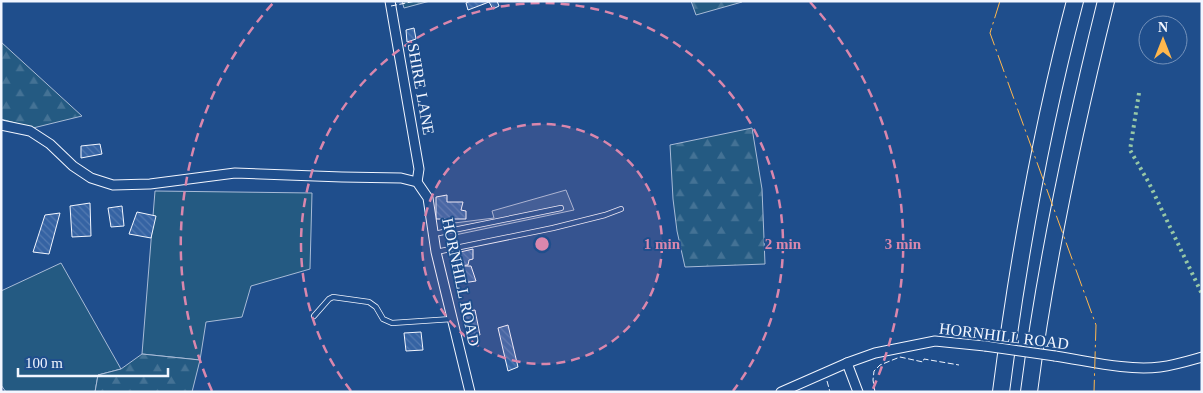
<svg xmlns="http://www.w3.org/2000/svg" width="1203" height="393" viewBox="0 0 1203 393" font-family="Georgia,serif">
<defs>
<pattern id="forest-firs" width="22" height="20" patternUnits="userSpaceOnUse" patternTransform="scale(1.25)"><rect width="22" height="20" fill="#245a82"/><path d="M5 1l3.5 6h-7zM16 11l3.5 6h-7z" fill="#447295"/></pattern>
<pattern id="building-back-hatch" width="6" height="6" patternUnits="userSpaceOnUse" patternTransform="scale(1.25)"><rect width="6" height="6" fill="#3563a3"/><path d="M-1 5l2 2M0 0l6 6M5-1l2 2" fill="none" stroke="#537ab1"/></pattern>
</defs>
<rect width="100%" height="100%" fill="#1f4e8c"/>
<g fill="#245a82" stroke="#a8bbd7">
<polygon points="155,191 312,193 310,269 251,286 242,317 206,322 200,360 142,354"/>
<polygon points="61,263 121,369 98,375 95,392 6,392 1,385 1,291"/>
</g>
<g fill="url(#forest-firs)" stroke="#a8bbd7">
<polygon points="402,1 430,1 404,8"/>
<polygon points="691,1 742,1 742,2 696,15"/>
<polygon points="1,42 82,116 33,128 1,119"/>
<polygon points="752,128 762,189 765,264 685,267 677,231 673,199 670,145"/>
<polygon points="142,354 200,360 192,392 95,392 98,375 121,369"/>
</g>
<polygon fill="#305b95" stroke="#a8bbd7" points="566,190 574,210 455,235 454,223 494,218 492,211"/>
<g fill="url(#building-back-hatch)" stroke="#f2f6ff">
<polygon points="470,1 497,1 499,6 493,9 489,2 468,10 466,3"/>
<polygon points="414,28 416,39 407,42 406,30"/>
<polygon points="421,61 423,73 416,74 417,78 413,79 411,63"/>
<polygon points="100,144 102,154 81,158 81,146"/>
<polygon points="447,195 447,202 463,202 461,210 466,211 466,219 436,219 436,197"/>
<polygon points="90,203 91,236 72,237 70,206"/>
<polygon points="122,206 124,226 111,227 108,208"/>
<polygon points="137,212 156,216 151,238 129,234"/>
<polygon points="60,213 49,254 33,252 45,215"/>
<polygon points="473,249 473,259 469,260 468,265 457,266 456,253"/>
<polygon points="463,266 471,266 476,281 456,284 452,269"/>
<polygon points="475,310 480,335 467,336 462,312"/>
<polygon points="508,325 518,367 508,371 498,328"/>
<polygon points="421,332 423,350 406,351 404,333"/>
</g>
<g fill="none" stroke-linecap="round" stroke-linejoin="round">
<defs>
<g id="lane">
<polyline points="434,234 561,208"/>
<polyline points="436,252 553,228 605,215 621,209"/>
<polyline points="314,316 329,299 333,297 369,302 376,307 383,319 392,323 452,319"/>
</g>
<g id="street">
<polyline points="390,1 419,169 417,182"/>
<polyline points="1,125 30,131 50,144 73,166 91,178 113,185 150,184 235,173 342,177 401,178 417,182 428,198 436,252 470,392"/>
<path d="M1055,356C1089,361 1126,371 1160,367C1175,365 1188,361 1202,357"/>
<polyline points="847,363 858,392"/>
<polyline points="781,392 847,363 875,353 935,341 985,346"/>
</g>
<g id="highway">
<path d="M1001,392C1018,260 1041,130 1075,1"/>
<path d="M1029,392C1046,260 1074,130 1106,1"/>
</g>
</defs>
<use href="#lane" stroke="#f2f6ff" stroke-width="6"/>
<use href="#street" stroke="#f2f6ff" stroke-width="11"/>
<use href="#highway" stroke="#f2f6ff" stroke-width="18"/>
<use href="#lane" stroke="#1f4e8c" stroke-width="4.5"/>
<use href="#street" stroke="#1f4e8c" stroke-width="9"/>
<use href="#highway" stroke="#1f4e8c" stroke-width="16"/>
<defs>
<polyline id="street-bridge" points="985,346 1055,356"/>
</defs>
<use href="#street-bridge" stroke="#f2f6ff" stroke-width="11" stroke-linecap="butt"/>
<use href="#street-bridge" stroke="#1f4e8c" stroke-width="9"/>
<polyline stroke="#97c8a6" stroke-width="4" stroke-dasharray="2.5 4" stroke-linecap="butt" points="1139,93 1130,150 1149,183 1202,294"/>
<g stroke="#f2f6ff" stroke-width="1" stroke-dasharray="6 2.5" stroke-linecap="butt">
<polyline points="391,6 416,1"/>
<polyline points="827,381 830,392"/>
<polyline points="875,392 873,380 874,371 880,365 900,357 923,362 924,359 959,365"/>
</g>
<polyline stroke="#ffb74d" stroke-width="1" stroke-dasharray="18 4 2.5 4" stroke-linecap="butt" points="1000,1 990,33 1096,325 1094,392"/>
</g>
<circle cx="542" cy="244" r="120" fill="#da87ad" fill-opacity=".12"/>
<g fill="none" stroke="#da87ad" stroke-width="2.5" stroke-dasharray="9 6">
<circle cx="542" cy="244" r="120"/>
<path d="M351 391A241 241 0 1 1 733 391"/>
<path d="M212 391A361 361 0 0 1 274 2M810 2A361 361 0 0 1 872 391"/>
</g>
<g text-anchor="middle" dominant-baseline="central" stroke-width="4" stroke-linejoin="round" paint-order="stroke">
<g font-size="16" fill="#f2f6ff" stroke="#1f4e8c">
<text transform="translate(421 89) rotate(80)">SHIRE LANE</text>
<text transform="translate(461 282) rotate(78)">HORNHILL ROAD</text>
<text transform="translate(1004 336) rotate(7)">HORNHILL ROAD</text>
</g>
</g>
<circle cx="542" cy="244" r="8" fill="#da87ad" stroke="#1f4e8c" stroke-width="2.5"/>
<g font-size="15" text-anchor="middle" font-weight="bold" fill="#da87ad" stroke="#1f4e8c" stroke-width="4" stroke-linejoin="round" paint-order="stroke">
<text x="662" y="249">1 min</text>
<text x="783" y="249">2 min</text>
<text x="903" y="249">3 min</text>
</g>
<rect width="1203" height="393" fill="none" stroke="#f2f6ff" stroke-width="5"/>
<g transform="translate(1163 40)"><circle r="24" fill="#1f4e8c" stroke="#7391ba"/>
<path d="M0-4L9 19L0 12L-9 19Z" fill="#ffb74d"/>
<text y="-8" font-size="14" font-weight="bold" text-anchor="middle" fill="#f2f6ff">N</text>
</g>
<path d="M18 368v8h150v-8" fill="none" stroke="#f2f6ff" stroke-width="2.5"/>
<text x="25" y="368" font-size="15" fill="#f2f6ff" stroke="#1f4e8c" stroke-width="4" paint-order="stroke">100 m</text>
</svg>
